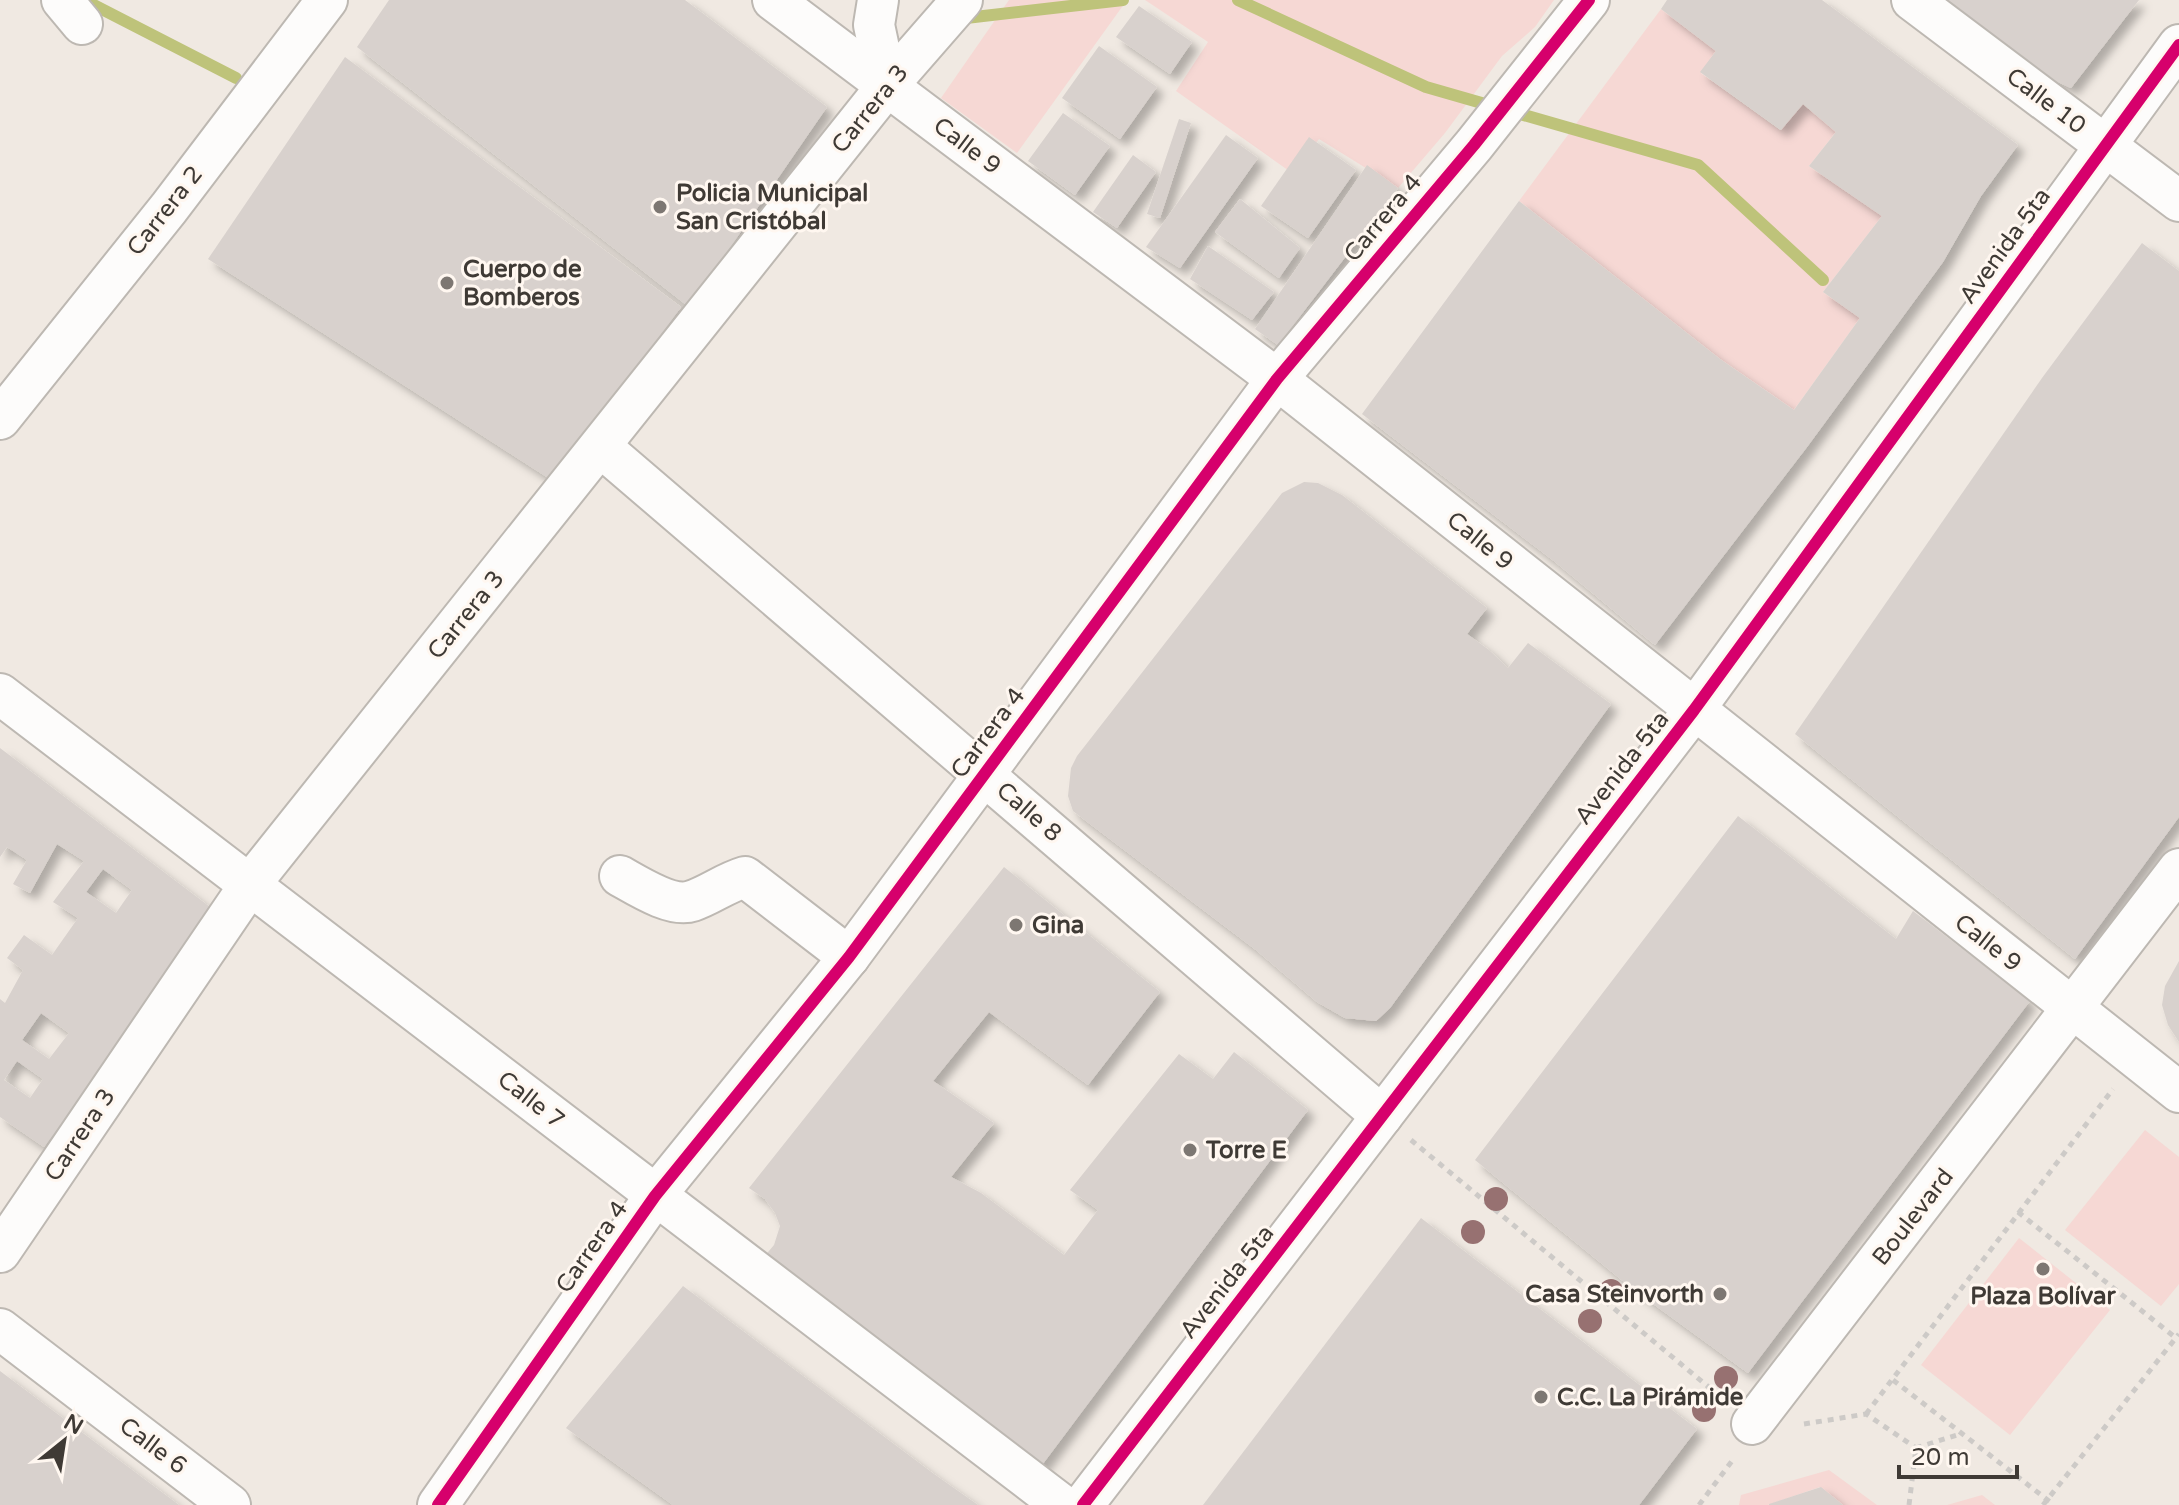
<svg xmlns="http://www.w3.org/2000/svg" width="2179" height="1505" viewBox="0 0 2179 1505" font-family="'Varela Round',sans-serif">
<defs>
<filter id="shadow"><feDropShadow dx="7" dy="7" stdDeviation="4" flood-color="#0004"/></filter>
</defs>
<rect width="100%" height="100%" fill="#f0e9e2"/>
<g fill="#f6d8d4">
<polygon points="1009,0 1127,0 1017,153 941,98"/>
<polygon points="1145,0 1554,0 1535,27 1502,56 1445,133 1398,188 1319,139 1292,173 1176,91 1208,42"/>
<polygon points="1661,9 1716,51 1701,73 1780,130 1803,104 1836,132 1809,166 1882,216 1823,292 1860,318 1794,410 1720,359 1519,201"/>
<polygon points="2145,1130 2179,1157 2179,1284 2161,1306 2065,1230"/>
<polygon points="2019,1238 2110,1310 2010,1435 1921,1365"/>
<polygon points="1829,1470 1877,1505 1843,1505 1820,1487 1768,1505 1739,1505 1741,1495"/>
<polygon points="1982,1495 1995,1505 1947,1505"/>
</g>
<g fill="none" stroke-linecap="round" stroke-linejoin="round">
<g stroke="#bec37a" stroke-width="12">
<polyline points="84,0 236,78"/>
<polyline points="1238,0 1426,87 1698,165 1823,280"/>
<polyline points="966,18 1123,0"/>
</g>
</g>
<g fill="#d8d1cd" fill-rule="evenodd" filter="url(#shadow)">
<polygon points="389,0 685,0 827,107 689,307 357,47"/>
<polygon points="1667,0 1822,0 2018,145 1981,196 1943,262 1807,447 1655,645 1554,561 1362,414 1519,201 1720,359 1794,410 1860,318 1823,292 1882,216 1809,166 1836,132 1803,104 1781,130 1700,72 1716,51 1661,9"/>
<polygon points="1946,0 2139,0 2071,88 2051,79"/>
<polygon points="1139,6 1192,42 1170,74 1116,37"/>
<polygon points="1099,46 1157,87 1120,139 1062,98"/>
<polygon points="345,57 681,307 553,481 208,259"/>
<polygon points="1063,113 1110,146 1075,195 1028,161"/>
<polygon points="1179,119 1191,123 1160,218 1147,214"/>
<polygon points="1226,135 1258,158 1180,268 1146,247"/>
<polygon points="1309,137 1356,170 1308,238 1261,206"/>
<polygon points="1133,155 1156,172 1117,228 1093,212"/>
<polygon points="1367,165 1398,188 1278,345 1255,329"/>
<polygon points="1240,199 1300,248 1279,278 1215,232"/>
<polygon points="2142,243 2179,271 2179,817 2075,959 1795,734 2042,378"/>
<polygon points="1208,246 1274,292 1252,320 1190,279"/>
<polygon points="1304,482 1318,483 1342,495 1487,608 1467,634 1489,650 1508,668 1528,643 1611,704 1390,1008 1376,1021 1345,1018 1317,1002 1256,950 1073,811 1068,796 1071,768 1077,756 1282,493"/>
<path d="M0,748L218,913L44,1147L0,1117V999L5,1003L23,970L7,958L24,935L52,955L78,918L53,902L84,861L57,844L30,893L13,884L27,860L7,847L0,857ZM103,869L132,890L116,913L86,892ZM41,1013L69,1033L49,1059L22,1040ZM17,1061L43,1079L30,1098L4,1080Z"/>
<polygon points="1738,816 1896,939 1913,911 2030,1001 1748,1373 1634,1290 1475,1160"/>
<polygon points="1004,867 1160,992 1088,1085 989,1012 933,1081 994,1123 951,1177 981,1193 1064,1255 1098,1210 1070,1190 1179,1054 1213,1079 1234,1052 1308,1110 1039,1469 763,1258 774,1245 780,1226 775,1213 765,1199 749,1188"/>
<polygon points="2179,961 2179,1042 2168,1025 2162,1005 2165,986"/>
<polygon points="1421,1218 1697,1429 1639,1505 1203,1505"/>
<polygon points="683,1286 934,1474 978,1505 673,1505 566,1428"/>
<polygon points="0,1371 179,1505 0,1505"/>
<polygon points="1821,1487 1843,1505 1769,1505 1769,1504"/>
</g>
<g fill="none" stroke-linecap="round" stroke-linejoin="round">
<defs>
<g id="minor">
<polyline points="62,0 82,24"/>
<polyline points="773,0 1277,379 2179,1092"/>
<polyline points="878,0 874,25 887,86"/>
<polyline points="1912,0 2179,201"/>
<polyline points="0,419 169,208 327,0"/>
<polyline points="601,447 1382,1116"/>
<path d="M0,694C356,962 707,1236 1062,1505"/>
<path d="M620,876C638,886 672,908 692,901C710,895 725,883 745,877L849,957"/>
<polyline points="0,1252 251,883 887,86 962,0"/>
<polyline points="0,1329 230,1505"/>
<polyline points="1752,1424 2179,869"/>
<polyline points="438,1505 655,1196 849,957 1277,379 1474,145 1589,0"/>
<polyline points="1083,1505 1694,710 2179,45"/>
</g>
</defs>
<use href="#minor" stroke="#bdb8b2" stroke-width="44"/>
<g stroke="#cdcac7" stroke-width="5" stroke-dasharray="6 6" stroke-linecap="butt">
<polyline points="1411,1140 1723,1399"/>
<polyline points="2018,1212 2176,1338"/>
<polyline points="1893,1380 2054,1505"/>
<polyline points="1866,1414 2113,1089"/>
<polyline points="1804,1424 1866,1414 1916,1448"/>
<polyline points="1916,1448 1960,1434"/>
<polyline points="1699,1505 1735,1457"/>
<polyline points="1909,1505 1916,1448"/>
<polyline points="2043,1505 2179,1334"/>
</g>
<use href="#minor" stroke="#fdfcfb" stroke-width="40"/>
<defs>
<g id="cycleway">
<polyline points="438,1505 655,1196 849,957 1277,379 1474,145 1589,0"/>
<polyline points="1083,1505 1694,710 2179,45"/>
</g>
</defs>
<use href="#cycleway" stroke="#fff7f0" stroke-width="17"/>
<use href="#cycleway" stroke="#d6006c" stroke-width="12"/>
</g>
<g fill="#977171">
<circle cx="1496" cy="1199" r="12"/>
<circle cx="1473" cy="1232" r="12"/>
<circle cx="1611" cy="1291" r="12"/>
<circle cx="1590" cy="1321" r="12"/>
<circle cx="1726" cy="1378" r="12"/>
<circle cx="1704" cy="1410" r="12"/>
</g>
<g fill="#7d7772" stroke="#fff7f0" stroke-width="3">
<circle cx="660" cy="207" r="8"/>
<circle cx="447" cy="283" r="8"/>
<circle cx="1016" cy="925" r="8"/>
<circle cx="1190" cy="1150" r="8"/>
<circle cx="2043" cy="1269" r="8"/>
<circle cx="1720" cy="1294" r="8"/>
<circle cx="1541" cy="1397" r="8"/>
</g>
<g text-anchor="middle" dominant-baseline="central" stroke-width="6" stroke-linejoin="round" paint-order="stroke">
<g font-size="24" fill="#3f3a35" stroke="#fff7f0">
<text transform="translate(2046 101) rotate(37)">Calle 10</text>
<text transform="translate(870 109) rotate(-51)">Carrera 3</text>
<text transform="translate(967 146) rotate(37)">Calle 9</text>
<text transform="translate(165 211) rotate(-52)">Carrera 2</text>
<text transform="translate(1383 218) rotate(-50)">Carrera 4</text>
<text transform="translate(2005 246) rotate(-54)">Avenida 5ta</text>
<text transform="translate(1480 541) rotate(39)">Calle 9</text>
<text transform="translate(466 615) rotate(-51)">Carrera 3</text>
<text transform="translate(988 733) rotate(-53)">Carrera 4</text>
<text transform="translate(1622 768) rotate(-52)">Avenida 5ta</text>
<text transform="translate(1029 812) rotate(41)">Calle 8</text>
<text transform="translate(1988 943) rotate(38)">Calle 9</text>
<text transform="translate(531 1100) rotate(38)">Calle 7</text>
<text transform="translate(80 1135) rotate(-56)">Carrera 3</text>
<text transform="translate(1913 1217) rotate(-52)">Boulevard</text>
<text transform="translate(592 1247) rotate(-55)">Carrera 4</text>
<text transform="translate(1227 1282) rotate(-52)">Avenida 5ta</text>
<text transform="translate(153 1446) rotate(37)">Calle 6</text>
</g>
<g font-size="24" font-weight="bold" fill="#3f3a35" stroke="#fff7f0" text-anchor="start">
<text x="676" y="193">Policia Municipal<tspan x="676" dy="28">San Cristóbal</tspan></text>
<text x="463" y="269">Cuerpo de<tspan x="463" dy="28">Bomberos</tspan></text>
<text x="1032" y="925">Gina</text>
<text x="1206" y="1150">Torre E</text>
<text x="1704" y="1294" text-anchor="end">Casa Steinvorth</text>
<text x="2043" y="1296" text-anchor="middle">Plaza Bolívar</text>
<text x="1557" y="1397">C.C. La Pirámide</text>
</g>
</g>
<g transform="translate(64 1441) rotate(30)" stroke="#fff7f0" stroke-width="6" paint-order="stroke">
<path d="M0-6L14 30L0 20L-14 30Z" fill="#3f3a35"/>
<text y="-12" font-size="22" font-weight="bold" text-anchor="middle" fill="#3f3a35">N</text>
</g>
<path d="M1899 1465v12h118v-12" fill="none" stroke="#3f3a35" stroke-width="4"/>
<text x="1911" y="1465" font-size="24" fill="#3f3a35" stroke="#fff7f0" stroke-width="6" paint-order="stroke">20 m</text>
</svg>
